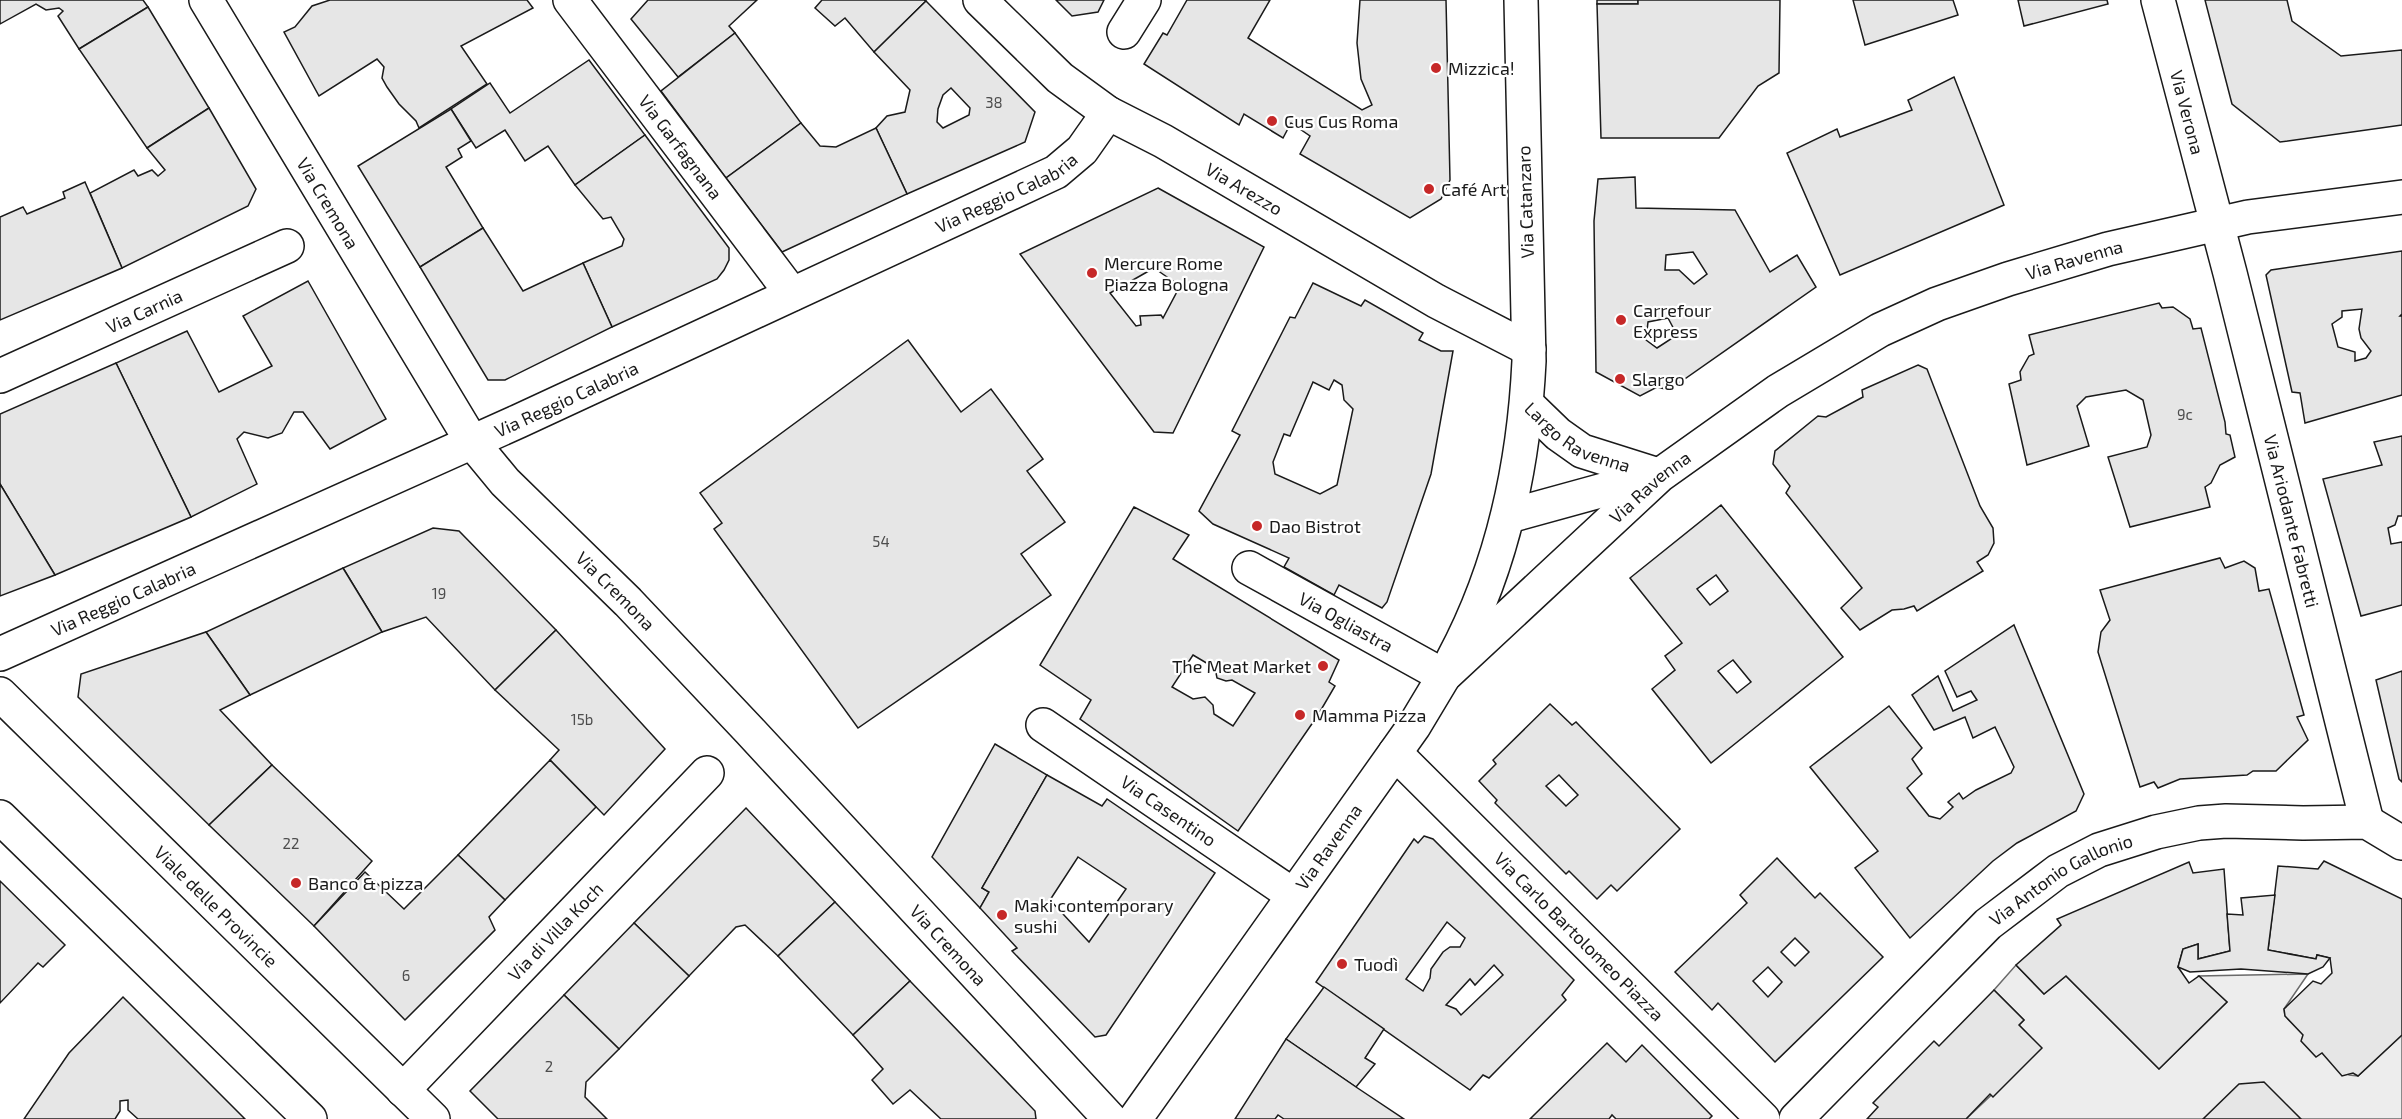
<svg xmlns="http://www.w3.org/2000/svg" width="2402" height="1119" viewBox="0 0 2402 1119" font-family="'Exo 2',sans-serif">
<rect width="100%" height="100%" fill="#fff"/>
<polygon fill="#ededed" stroke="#6a6a6a" stroke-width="1.5" points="2016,965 2044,994 2066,976 2159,1069 2227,1002 2199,976 2308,974 2284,1009 2285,1016 2349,1075 2358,1076 2402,1035 2402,1119 1966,1119 2041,1048 2019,1025 2024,1020 1994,990"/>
<g fill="#e6e6e6" stroke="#1a1a1a" stroke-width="1.5" fill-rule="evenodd">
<polygon points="0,0 143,0 148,7 79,49 58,16 63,11 59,8 46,10 36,4 0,24"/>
<polygon points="330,0 527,0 533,8 461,46 487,84 419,128 416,121 399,104 387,87 382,78 384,67 377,59 319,96 284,32 295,27 312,6"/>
<polygon points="648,0 757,0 729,26 735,33 678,77 631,19"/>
<polygon points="822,0 924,0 926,1 874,52 845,18 835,26 815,8"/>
<polygon points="1056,0 1104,0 1098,12 1072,16"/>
<polygon points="1187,0 1270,0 1248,38 1362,110 1372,105 1361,79 1357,43 1360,0 1446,0 1450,180 1441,199 1410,218 1300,154 1310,136 1291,123 1283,138 1244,114 1239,125 1144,64 1163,33 1167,35"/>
<rect x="1597" y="0" width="41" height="4"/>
<polygon points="1638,0 1780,0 1779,73 1758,86 1719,138 1601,138 1597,4 1638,4"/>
<polygon points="1853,0 1953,0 1958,15 1865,45"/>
<polygon points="2018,0 2107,0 2108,4 2024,26"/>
<polygon points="2205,0 2287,0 2292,21 2341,56 2402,50 2402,125 2280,142 2232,104"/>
<path d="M926,1L1035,112L1025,142L907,194L876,128L887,116L905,112L910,90L874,52ZM951,88L970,108L969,115L943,128L937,122L938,109L943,95Z"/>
<polygon points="148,7 209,108 147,148 79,49"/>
<polygon points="735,33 801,123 726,178 661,91"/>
<polygon points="589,60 645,135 575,185 548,146 525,161 505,130 476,148 451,109 490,83 510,113"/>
<polygon points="1954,77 2004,205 1840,275 1787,153 1837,129 1840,137 1912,110 1908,100"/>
<polygon points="209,108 256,189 248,206 122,268 90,193 134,170 138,176 152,170 158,176 165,170 147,148"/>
<polygon points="451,109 471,141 458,149 462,157 446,167 483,228 420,267 358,166"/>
<polygon points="801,123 820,146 836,147 876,128 907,194 782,252 726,178"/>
<polygon points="645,135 729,248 729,260 724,270 717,279 612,327 583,263 622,246 624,239 611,217 603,219 575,185"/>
<path d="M1635,177L1636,208L1735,210L1770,272L1797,255L1816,287L1669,390L1657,387L1640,396L1596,372L1594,221L1598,179ZM1693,252L1707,274L1694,284L1679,270H1665L1666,255ZM1668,318L1677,335L1657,348L1646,340L1648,322Z"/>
<polygon points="85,182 122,268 0,320 0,217 23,207 27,214 65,198 63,192"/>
<path d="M1158,188L1264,247L1173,433L1154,432L1020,254ZM1154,268L1180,286L1163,318L1161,315L1140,316L1141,325L1136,326L1110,293Z"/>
<polygon points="483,228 523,291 583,263 612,327 505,380 488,380 420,267"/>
<path d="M2402,251V314L2400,316H2402V395L2305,423L2300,393L2292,392L2266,275L2271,270ZM2362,309L2359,329L2361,338L2371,351L2366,358L2355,361V352L2338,347L2332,324L2342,317V311Z"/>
<polygon points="308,281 386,419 330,449 303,412 294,412 282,433 268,438 244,432 237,439 257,484 191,517 116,363 187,331 219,392 272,366 243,316"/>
<path d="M1313,283L1361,306L1365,300L1423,333L1419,340L1441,351H1453L1431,474L1387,602L1382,608L1339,585L1334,595L1284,567L1289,558L1213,524L1199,511L1240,435L1232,431L1290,317L1295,318ZM1334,380L1342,385L1344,400L1353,409L1337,485L1320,494L1275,474L1273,462L1284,434L1290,436L1313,382L1329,390Z"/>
<polygon points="2159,303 2162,308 2173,307 2190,319 2193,329 2201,328 2225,422 2226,434 2230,435 2235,457 2220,465 2211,483 2205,487 2210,507 2130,527 2108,457 2147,447 2151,435 2143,400 2126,390 2086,397 2077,406 2089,446 2027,465 2009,384 2021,380 2020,372 2029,356 2034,354 2029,335"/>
<polygon points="908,340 961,412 991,389 1043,459 1027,471 1065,522 1021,554 1051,595 858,728 714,529 722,523 700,493"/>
<polygon points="116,363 191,517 55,575 0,484 0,414"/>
<polygon points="1918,365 1927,369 1980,506 1993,528 1994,543 1988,555 1977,562 1983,571 1917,611 1914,606 1904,609 1892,610 1860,630 1841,608 1862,588 1786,493 1790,486 1773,464 1775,451 1818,416 1826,417 1863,397 1862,390"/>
<polygon points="2402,436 2402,516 2398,516 2395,525 2388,528 2391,544 2402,542 2402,605 2361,616 2323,479 2382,465 2374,442"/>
<polygon points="0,484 55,575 0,596"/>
<path d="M1721,505L1843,657L1711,763L1652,689L1675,670L1665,656L1682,643L1630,578ZM1716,575L1728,591L1710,605L1697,589ZM1733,660L1751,682L1737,693L1718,671Z"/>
<path d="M1134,507L1189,535L1173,559L1339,660L1329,682L1335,686L1318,715L1238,831L1080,719L1091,700L1040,665ZM1193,655L1215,668L1217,678L1226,681L1232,680L1255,693L1233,726L1214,714L1213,705L1205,697L1193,699L1172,687Z"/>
<polygon points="433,528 459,531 556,630 495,690 426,617 382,632 343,568"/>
<polygon points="2220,558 2225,568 2244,561 2255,568 2259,591 2269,589 2304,715 2297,717 2308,740 2276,771 2253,771 2247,775 2180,779 2158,788 2154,782 2140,787 2098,652 2101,632 2110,620 2100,590"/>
<polygon points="343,568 382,632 250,695 206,632"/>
<polygon points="2014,625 2084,794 2076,811 2017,843 1993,861 1910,938 1855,868 1878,851 1810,767 1889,706 1922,748 1912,759 1922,774 1907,788 1929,816 1940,819 1953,807 1948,802 1959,793 1963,799 1976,790 2011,773 2014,767 1995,727 1973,738 1965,717 1934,730 1912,695 1938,676 1953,711 1977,700 1971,691 1957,697 1945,671"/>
<polygon points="556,630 665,749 604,815 550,760 559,750 495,690"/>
<polygon points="206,632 250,695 220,710 272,765 209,825 78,697 81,674"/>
<polygon points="2402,671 2402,782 2399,779 2376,680"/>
<path d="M1550,704L1572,725L1576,722L1680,829L1617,891L1611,885L1597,899L1569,871L1566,874L1495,803L1497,800L1479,781L1496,764L1493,760ZM1559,775L1578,795L1566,806L1546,786Z"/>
<polygon points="995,744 1047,775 982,888 989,892 980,908 932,857"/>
<polygon points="550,760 596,807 505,900 458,855"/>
<polygon points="272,765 372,861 314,926 209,825"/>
<path d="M1047,775L1102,806L1107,799L1215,873L1106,1035L1095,1037L1012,951L1017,948L980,908L989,892L982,888ZM1078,857L1126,889L1089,942L1050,900Z"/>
<polygon points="746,808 835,902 778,956 745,925 736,927 689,976 634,923"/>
<path d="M1424,836L1433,839L1574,980L1562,995L1566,1000L1489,1078L1483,1075L1470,1090L1316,982L1414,839L1418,843ZM1447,922L1465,938L1460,947H1450L1443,952L1431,969L1430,978L1423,991L1406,979ZM1494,965L1503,975L1461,1015L1456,1009L1446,1005L1470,979L1475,985Z"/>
<polygon points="458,855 505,900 489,917 495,930 405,1020 314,926 365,872 404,909"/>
<path d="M1777,858L1815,898L1820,893L1883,957L1775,1062L1718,1003L1712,1010L1675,972L1747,903L1740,895ZM1795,938L1809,952L1795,966L1781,952ZM1768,967L1782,982L1768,997L1753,981Z"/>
<polygon points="2324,861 2402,899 2402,1035 2358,1076 2353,1073 2342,1076 2322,1053 2316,1057 2301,1041 2303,1035 2285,1016 2284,1009 2313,981 2321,984 2332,973 2330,958 2317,955 2316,959 2268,950 2278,866 2318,869"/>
<polygon points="2189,862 2193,873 2224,869 2230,951 2198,959 2198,944 2183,949 2178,967 2189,983 2199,976 2227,1002 2159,1069 2066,976 2044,994 2016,965 2061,925 2057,919"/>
<polygon points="0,881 65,945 43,967 38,963 0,1003"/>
<polygon points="2275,895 2268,950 2316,959 2317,955 2330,958 2323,967 2308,974 2241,969 2190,972 2178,967 2183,949 2198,944 2198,959 2230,951 2227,914 2243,915 2241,898"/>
<polygon points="835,902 910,981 853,1035 778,956"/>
<polygon points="634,923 689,976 619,1049 564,995"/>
<polygon points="910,981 1035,1111 1036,1119 941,1119 910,1090 893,1104 872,1080 883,1069 853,1035"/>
<polygon points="1324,987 1384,1029 1365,1058 1375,1064 1356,1087 1286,1039"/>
<polygon points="1994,990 2024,1020 2019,1025 2042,1048 1993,1097 1990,1094 1966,1119 1867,1119 1878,1107 1873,1103 1934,1041 1939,1046"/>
<polygon points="564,995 619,1049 586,1082 585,1097 607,1119 498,1119 470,1091"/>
<polygon points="123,997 245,1119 138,1119 128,1110 128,1100 120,1101 120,1111 115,1119 24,1119 69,1053"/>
<polygon points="1286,1039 1356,1087 1404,1119 1284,1119 1278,1115 1275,1119 1235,1119"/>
<polygon points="1607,1043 1626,1062 1642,1045 1712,1116 1709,1119 1616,1119 1612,1115 1609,1119 1530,1119"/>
<polygon points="2264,1082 2301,1119 2203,1119 2239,1084"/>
</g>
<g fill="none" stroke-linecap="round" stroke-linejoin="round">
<defs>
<g id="minor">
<path id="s1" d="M206,0L472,442L505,482L628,602L749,730L1110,1119"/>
<path id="s2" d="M570,0L792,294"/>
<path id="s3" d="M980,0L1060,78L1108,113L1163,141L1436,301L1529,349"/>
<path id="s4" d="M2158,0L2230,273L2367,822"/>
<polyline points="1124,32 1144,0"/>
<path id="s5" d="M0,376L287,246"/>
<path id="s6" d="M1527,404L1558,434L1582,451L1658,475"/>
<polyline points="1509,516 1658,475"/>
<path id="s7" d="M1249,568L1444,676"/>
<path id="s8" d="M0,654L519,421L1056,172L1082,150L1108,113"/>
<path d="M1453,659C1503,566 1524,466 1529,361L1521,0"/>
<path id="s9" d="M0,694L433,1119"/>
<path id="s10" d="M1043,725L1293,895"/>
<path id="s11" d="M1395,753L1763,1119"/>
<polyline points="0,817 310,1119"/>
<path id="s12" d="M403,1090L707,773"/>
<path id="s13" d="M1135,1119L1414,726L1444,676L1660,475L1778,391L1880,330L1937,304L2008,279L2108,249L2248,217L2402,197"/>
<path id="s14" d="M1796,1119L1988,924L2058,871L2099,850L2156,832L2199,823L2226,821L2303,823L2367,822L2402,843"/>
</g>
</defs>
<use href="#minor" stroke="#1a1a1a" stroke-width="36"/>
<use href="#minor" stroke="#fff" stroke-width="33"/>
</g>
<g fill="#c62828" stroke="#fff" stroke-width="2">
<circle cx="1436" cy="68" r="6"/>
<circle cx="1272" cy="121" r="6"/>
<circle cx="1429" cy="189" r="6"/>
<circle cx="1092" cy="273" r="6"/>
<circle cx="1621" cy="320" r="6"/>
<circle cx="1620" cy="379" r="6"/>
<circle cx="1257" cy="526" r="6"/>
<circle cx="1323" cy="666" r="6"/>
<circle cx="1300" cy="715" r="6"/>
<circle cx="296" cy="883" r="6"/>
<circle cx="1002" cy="915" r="6"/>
<circle cx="1342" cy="964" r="6"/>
</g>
<g text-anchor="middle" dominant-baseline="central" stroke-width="4.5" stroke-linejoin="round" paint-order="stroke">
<g font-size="15" fill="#4d4d4d">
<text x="994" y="102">38</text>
<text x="2185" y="414">9c</text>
<text x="881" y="541">54</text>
<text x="439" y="593">19</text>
<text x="582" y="719">15b</text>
<text x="291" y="843">22</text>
<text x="406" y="975">6</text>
<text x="549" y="1066">2</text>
</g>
<g font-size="18" fill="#1a1a1a" stroke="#fff" text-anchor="start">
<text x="1448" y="68">Mizzica!</text>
<text x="1284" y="121">Cus Cus Roma</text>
<text x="1441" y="189">Café Art</text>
<text x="1104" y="263">Mercure Rome<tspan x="1104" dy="21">Piazza Bologna</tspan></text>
<text x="1633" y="310">Carrefour<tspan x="1633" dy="21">Express</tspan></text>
<text x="1632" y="379">Slargo</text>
<text x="1269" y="526">Dao Bistrot</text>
<text x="1311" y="666" text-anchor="end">The Meat Market</text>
<text x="1312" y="715">Mamma Pizza</text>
<text x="308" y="883">Banco &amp; pizza</text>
<text x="1014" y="905">Maki contemporary<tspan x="1014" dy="21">sushi</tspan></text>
<text x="1354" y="964">Tuodì</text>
</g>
<g font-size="18" fill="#1a1a1a" stroke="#fff">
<text stroke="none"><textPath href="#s4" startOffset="116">Via Verona</textPath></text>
<text stroke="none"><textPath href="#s2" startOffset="184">Via Garfagnana</textPath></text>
<text stroke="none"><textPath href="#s3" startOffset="327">Via Arezzo</textPath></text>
<text stroke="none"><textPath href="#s8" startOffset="1107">Via Reggio Calabria</textPath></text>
<text transform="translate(1525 202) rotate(-92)">Via Catanzaro</text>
<text stroke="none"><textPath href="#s1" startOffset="237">Via Cremona</textPath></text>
<text stroke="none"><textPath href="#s13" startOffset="1306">Via Ravenna</textPath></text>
<text stroke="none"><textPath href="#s5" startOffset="158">Via Carnia</textPath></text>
<text stroke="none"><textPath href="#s8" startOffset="621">Via Reggio Calabria</textPath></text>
<text stroke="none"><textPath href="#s6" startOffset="62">Largo Ravenna</textPath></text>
<text stroke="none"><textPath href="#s13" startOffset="820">Via Ravenna</textPath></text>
<text stroke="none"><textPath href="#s4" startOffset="538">Via Ariodante Fabretti</textPath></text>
<text stroke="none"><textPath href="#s1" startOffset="723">Via Cremona</textPath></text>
<text stroke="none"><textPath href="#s8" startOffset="135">Via Reggio Calabria</textPath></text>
<text stroke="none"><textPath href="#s7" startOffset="111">Via Ogliastra</textPath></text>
<text stroke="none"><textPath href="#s10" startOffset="152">Via Casentino</textPath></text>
<text stroke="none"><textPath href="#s13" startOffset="334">Via Ravenna</textPath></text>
<text stroke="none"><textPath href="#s14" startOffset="360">Via Antonio Gallonio</textPath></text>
<text stroke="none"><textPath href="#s9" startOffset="303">Viale delle Provincie</textPath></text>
<text stroke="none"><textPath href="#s12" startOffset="220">Via di Villa Koch</textPath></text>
<text stroke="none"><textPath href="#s11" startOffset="260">Via Carlo Bartolomeo Piazza</textPath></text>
<text stroke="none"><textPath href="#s1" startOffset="1209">Via Cremona</textPath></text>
</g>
</g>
</svg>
